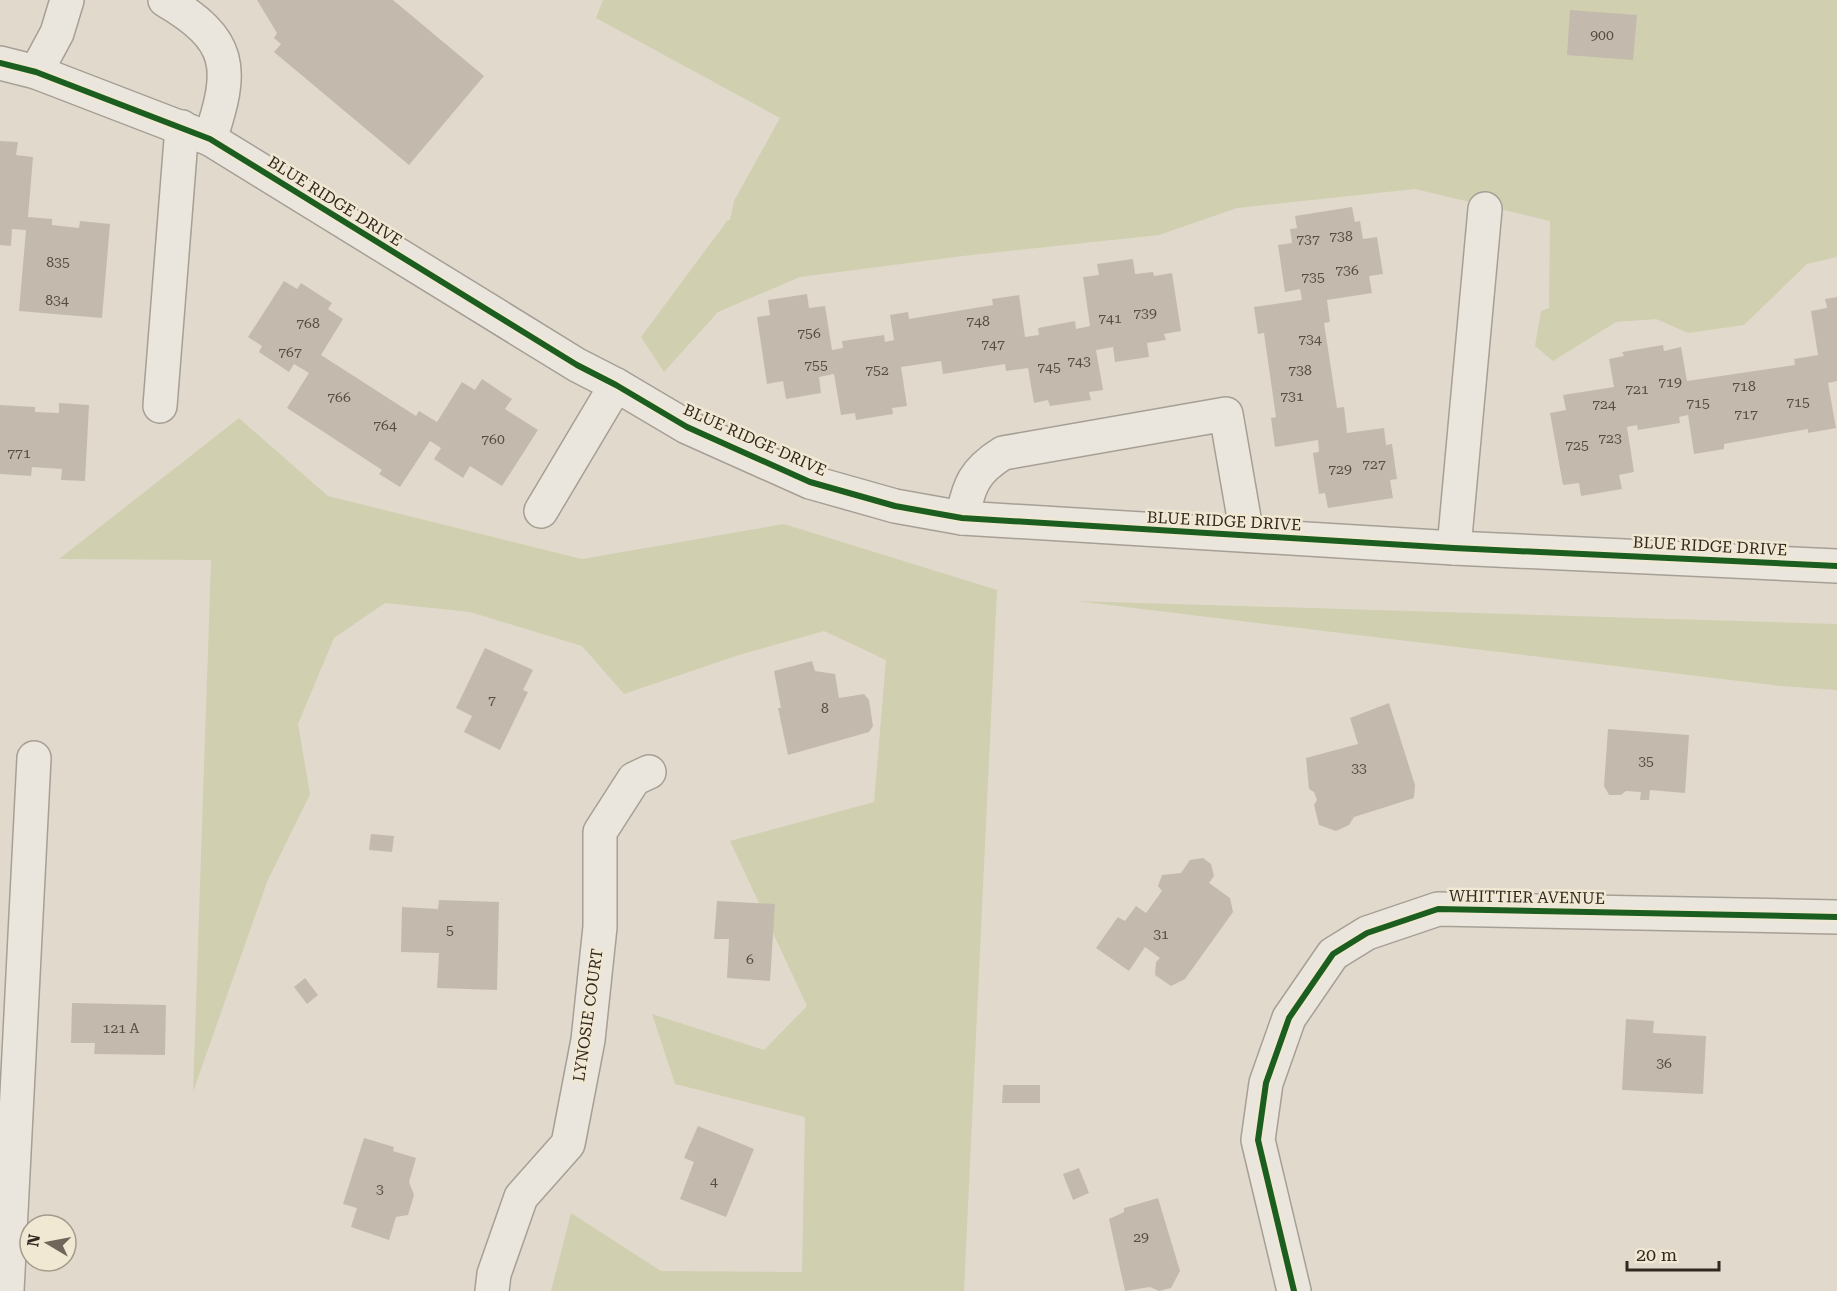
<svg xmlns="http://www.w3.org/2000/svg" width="1837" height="1291" viewBox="0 0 1837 1291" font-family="'Roboto Serif',serif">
<rect width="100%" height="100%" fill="#e1dacc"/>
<g fill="#d0cfb0">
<polygon points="603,0 1837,0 1837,257 1807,264 1744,325 1688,333 1656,319 1616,322 1553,361 1535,346 1541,311 1549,308 1550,221 1415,189 1237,208 1159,235 963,256 800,277 718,312 664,372 641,337 727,221 730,220 734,201 780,118 596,18"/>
<polygon points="239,418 328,496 582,559 784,524 997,590 964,1291 551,1291 571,1213 661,1271 802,1272 805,1117 675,1084 652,1014 764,1050 807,1006 730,841 874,802 886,660 824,631 739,655 624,694 582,646 470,612 385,603 334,638 298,724 310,794 267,882 193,1092 211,560 59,559"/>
<polygon points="1076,601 1837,624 1837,690 1780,686"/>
</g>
<g fill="#c4b9ad">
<polygon points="257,0 393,0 484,76 409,165 274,52 281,44 274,38 277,33"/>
<polygon points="1570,10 1637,15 1633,60 1567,55"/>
<polygon points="0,141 18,142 16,155 33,157 28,217 52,219 52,225 79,228 80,221 110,224 102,318 19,311 26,230 12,229 11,246 0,245"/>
<polygon points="1352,207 1355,222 1360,221 1363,239 1377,237 1383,274 1369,276 1372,293 1327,300 1330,322 1324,323 1337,408 1344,407 1347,433 1384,428 1386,445 1392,444 1397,479 1390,480 1393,498 1328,508 1325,493 1319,494 1313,453 1319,452 1318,440 1275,447 1271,418 1276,417 1264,333 1258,334 1254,307 1302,300 1300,289 1285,292 1278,245 1292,243 1290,229 1297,228 1295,216"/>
<polygon points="1133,259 1135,274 1153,272 1154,276 1172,273 1181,331 1164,334 1166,340 1147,343 1149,357 1115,362 1113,347 1096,350 1103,390 1089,392 1091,400 1050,406 1048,400 1034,403 1028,368 1006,371 1005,364 943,374 941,361 901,367 907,406 892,408 893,414 856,420 855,413 841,415 834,374 819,377 821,393 786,399 783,381 767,384 757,317 770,315 768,300 807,294 809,308 825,306 832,350 843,348 842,341 884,335 885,342 894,340 890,315 908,312 909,319 993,305 992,299 1019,295 1025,337 1039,335 1038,328 1075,321 1076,329 1090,326 1083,277 1099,275 1097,264"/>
<polygon points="284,281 297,289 301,283 332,303 328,309 343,319 321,355 416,416 419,411 437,422 462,382 475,390 482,379 512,399 505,409 538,430 502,486 470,466 463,478 434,459 441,448 430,441 400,487 379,474 382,470 287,408 309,373 294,364 289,372 259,352 262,346 248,337"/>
<polygon points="1837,297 1837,381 1828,383 1836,428 1808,433 1808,429 1724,444 1724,449 1694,454 1688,415 1679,417 1680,423 1638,430 1637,425 1627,427 1634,472 1619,475 1622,489 1581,496 1579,483 1563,485 1550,413 1566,410 1563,395 1614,387 1609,359 1624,356 1622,352 1663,345 1664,351 1681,347 1687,381 1795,365 1794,359 1818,355 1811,311 1827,308 1825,299"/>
<polygon points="59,403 89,405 85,481 61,480 62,469 32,467 31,476 0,474 0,405 35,407 35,412 59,413"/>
<polygon points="485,648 533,670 523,690 528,692 500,750 464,732 472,716 456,708"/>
<polygon points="812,661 815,671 835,674 839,698 864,694 869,700 873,726 869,732 788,755 778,708 781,708 774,671"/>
<polygon points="1389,703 1415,785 1414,798 1354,817 1349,825 1336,831 1319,825 1314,805 1317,800 1314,792 1309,789 1306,758 1358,744 1350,718"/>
<polygon points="1608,729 1689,735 1685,793 1650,790 1649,800 1640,800 1641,792 1626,791 1621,795 1609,795 1604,786"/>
<polygon points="371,834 394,836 392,852 369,850"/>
<polygon points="1203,858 1211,864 1214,876 1209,883 1230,898 1233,912 1185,979 1171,986 1155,975 1156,962 1160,958 1145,947 1129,971 1096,948 1118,917 1125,921 1136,906 1146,913 1162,891 1158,886 1162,875 1181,873 1190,860"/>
<polygon points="439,900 499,902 497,990 437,988 439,953 401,952 402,907 438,909"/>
<polygon points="717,901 775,904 770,981 727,978 729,939 714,939"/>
<polygon points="305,978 318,995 307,1004 294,987"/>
<polygon points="72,1003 166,1005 165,1055 94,1054 95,1043 71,1043"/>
<polygon points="1626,1019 1654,1021 1653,1033 1706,1036 1703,1094 1622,1090"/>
<polygon points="1003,1085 1040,1085 1040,1103 1002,1103"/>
<polygon points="698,1126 754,1149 726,1217 680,1199 694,1162 684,1158"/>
<polygon points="364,1138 394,1147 393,1151 416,1158 409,1182 414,1195 408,1215 396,1217 389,1240 351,1227 357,1208 343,1204"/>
<polygon points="1079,1168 1089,1193 1073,1200 1063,1174"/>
<polygon points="1158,1198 1180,1271 1171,1288 1159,1291 1150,1287 1125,1291 1109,1219 1124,1212 1124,1208"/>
</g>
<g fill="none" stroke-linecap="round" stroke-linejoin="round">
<defs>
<g id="minor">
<path d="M165,0C233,40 234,68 210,139"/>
<polyline points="0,63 36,72 210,139 577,365 616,385 687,427 810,482 895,506 962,518 1454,548 1837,566"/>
<polyline points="36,72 57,33 67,0"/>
<polyline points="160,406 182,127"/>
<polyline points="541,511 616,385"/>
<path d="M962,518C969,485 974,471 1003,453L1226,414L1247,535"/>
<polyline points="1454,548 1485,209"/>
<polyline points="7,1291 34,758"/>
<polyline points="492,1291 494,1274 521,1197 568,1144 588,1040 600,927 600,832 634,779 649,772"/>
<polyline points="1294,1291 1258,1140 1266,1083 1289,1018 1333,954 1367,933 1438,909 1837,917"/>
</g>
</defs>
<use href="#minor" stroke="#a69f95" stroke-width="36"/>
<use href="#minor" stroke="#eae5dd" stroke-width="33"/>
<defs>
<g id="cycleway">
<polyline points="0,63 36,72 210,139 577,365 616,385 687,427 810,482 895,506 962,518 1454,548 1837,566"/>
<polyline points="1294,1291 1258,1140 1266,1083 1289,1018 1333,954 1367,933 1438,909 1837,917"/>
</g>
</defs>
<use href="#cycleway" stroke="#f1e8d3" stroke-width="10"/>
<use href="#cycleway" stroke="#1b5e20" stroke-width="6"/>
</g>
<g text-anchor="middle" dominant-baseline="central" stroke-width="5" stroke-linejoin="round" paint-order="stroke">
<g font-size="14" fill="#574c42">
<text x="1602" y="35">900</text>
<text x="1341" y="236">738</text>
<text x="1308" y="239">737</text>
<text x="58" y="262">835</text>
<text x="1347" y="270">736</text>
<text x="1313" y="277">735</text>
<text x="57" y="300">834</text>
<text x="1145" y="313">739</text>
<text x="1110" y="318">741</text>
<text x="978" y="321">748</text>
<text x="308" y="323">768</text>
<text x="809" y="333">756</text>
<text x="1310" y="339">734</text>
<text x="993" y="344">747</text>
<text x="290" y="352">767</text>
<text x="1079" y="361">743</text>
<text x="816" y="365">755</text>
<text x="1049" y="367">745</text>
<text x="877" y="370">752</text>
<text x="1300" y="370">738</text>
<text x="1670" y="382">719</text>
<text x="1744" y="386">718</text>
<text x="1637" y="389">721</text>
<text x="1292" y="396">731</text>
<text x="339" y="397">766</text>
<text x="1798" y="402">715</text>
<text x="1698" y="403">715</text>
<text x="1604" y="404">724</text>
<text x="1746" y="414">717</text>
<text x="385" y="425">764</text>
<text x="1610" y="438">723</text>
<text x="493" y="439">760</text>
<text x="1577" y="445">725</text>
<text x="19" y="453">771</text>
<text x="1374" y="464">727</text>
<text x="1340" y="469">729</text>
<text x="492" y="700">7</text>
<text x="825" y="708">8</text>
<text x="1646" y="761">35</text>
<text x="1359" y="768">33</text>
<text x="450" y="930">5</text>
<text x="1161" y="934">31</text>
<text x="750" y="959">6</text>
<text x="121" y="1028">121 A</text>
<text x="1664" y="1063">36</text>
<text x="714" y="1181">4</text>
<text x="380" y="1189">3</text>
<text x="1141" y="1237">29</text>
</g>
<g font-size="16" fill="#33281f" stroke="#f1e8d3">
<text transform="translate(335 201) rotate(32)">BLUE RIDGE DRIVE</text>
<text transform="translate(755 440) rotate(24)">BLUE RIDGE DRIVE</text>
<text transform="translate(1224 521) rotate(3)">BLUE RIDGE DRIVE</text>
<text transform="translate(1710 546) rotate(3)">BLUE RIDGE DRIVE</text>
<text transform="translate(1527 897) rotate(1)">WHITTIER AVENUE</text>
<text transform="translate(588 1015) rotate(-82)">LYNOSIE COURT</text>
</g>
</g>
<g transform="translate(48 1243) rotate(280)"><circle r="28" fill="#f1e8d3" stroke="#a59b8b" stroke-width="1.5"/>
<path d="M0-4.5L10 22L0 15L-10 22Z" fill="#70665c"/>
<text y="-9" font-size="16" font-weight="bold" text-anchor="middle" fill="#33281f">N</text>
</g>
<path d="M1627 1261v9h92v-9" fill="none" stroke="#33281f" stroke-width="3"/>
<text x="1636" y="1261" font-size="18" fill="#33281f" stroke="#f1e8d3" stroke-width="4.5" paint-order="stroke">20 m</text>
</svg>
